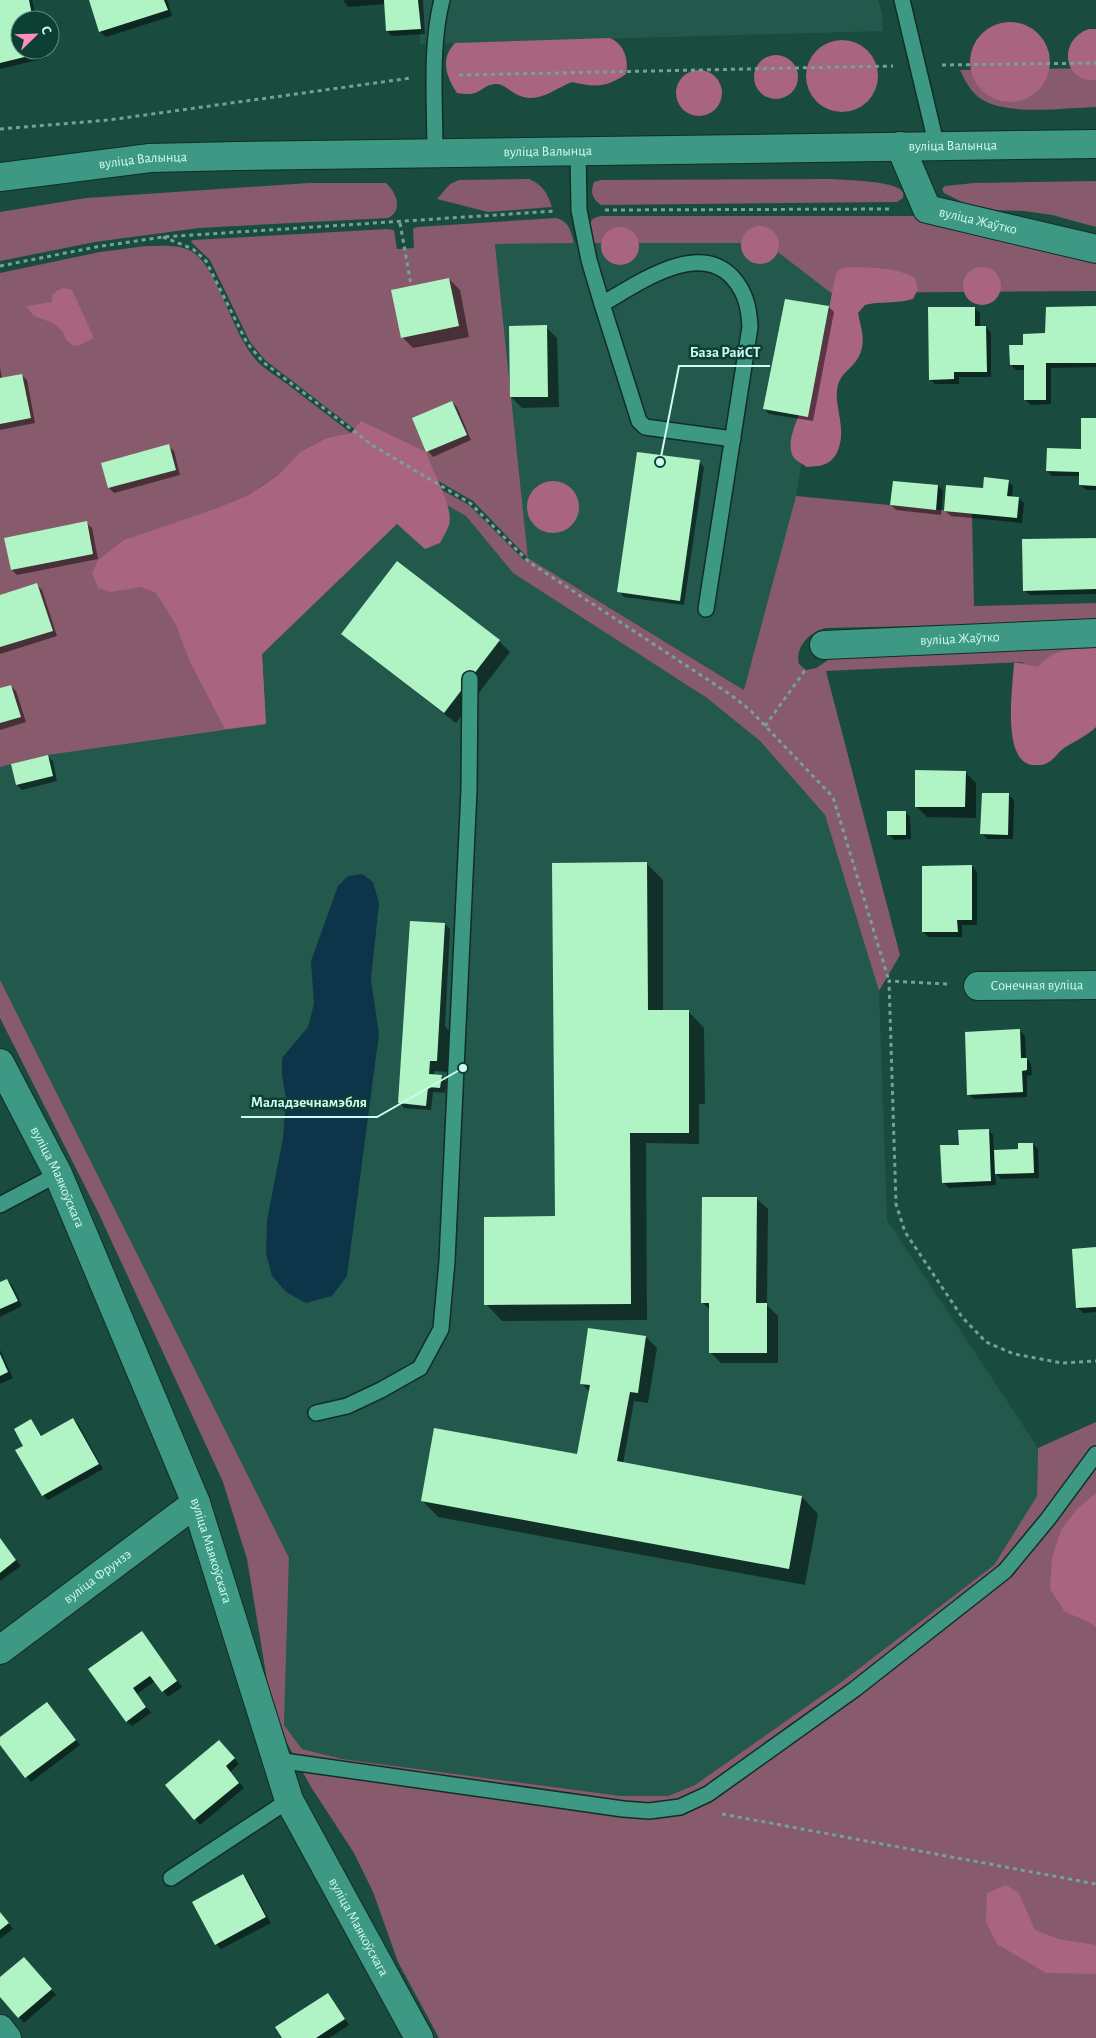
<svg xmlns="http://www.w3.org/2000/svg" width="1096" height="2038" viewBox="0 0 1096 2038" font-family="'Alegreya Sans',sans-serif">
<rect width="100%" height="100%" fill="#1a4b3f"/>
<g fill="#23594c">
<polygon points="420,0 878,0 882,13 883,31 420,44"/>
<polygon points="495,243 766,243 831,293 796,496 745,690 528,558"/>
<polygon points="212,335 466,516 513,573 707,698 760,741 825,815 879,991 887,1220 1038,1448 1037,1496 994,1565 840,1683 695,1785 668,1796 621,1796 342,1759 302,1749 284,1725 289,1558 0,980 0,767 48,755 266,724 262,654 397,524 257,489"/>
</g>
<g fill="#875a6c">
<path d="M1096,68V107C1064,108 1007,116 981,99C971,92 965,81 960,70Z"/>
<path d="M529,179C543,185 547,193 552,207L488,212L437,199L450,184L459,180Z"/>
<path d="M831,179C844,180 895,181 902,191C904,194 903,195 903,198L897,202L601,205C592,199 590,192 594,182L601,180Z"/>
<polygon points="1096,181 1096,227 1052,215 1024,211 987,210 968,205 944,193 942,189 945,186 974,183"/>
<path d="M309,183H386C396,192 404,210 388,218L199,228L95,242L0,261V212L86,198Z"/>
<path d="M602,216H912L933,219L1096,258V291L831,293L766,243H592C589,230 585,218 602,216Z"/>
<path d="M556,218C569,221 571,231 574,243L495,244L528,558L744,690L796,496L972,513L974,606L1096,603V622L826,628C809,632 795,647 799,664L806,670L816,668L831,658L844,655L1096,648V660L1030,667L1022,662L826,671L900,955L879,991L825,815L760,741L707,698L513,573L466,516L447,505L442,490L469,505L525,561L528,558L473,501L374,444L265,360L250,342L210,260L191,242L193,240L387,229L394,230L397,249L414,248L413,229L417,227Z"/>
<path d="M146,246C161,246 178,244 191,251C220,268 231,337 260,364C269,372 281,379 291,387C311,402 331,418 351,433L326,438L300,452L278,475L258,488L397,523L262,654L266,724L48,755L0,767V273L100,252Z"/>
<polygon points="0,980 289,1558 284,1725 302,1749 342,1759 621,1796 668,1796 695,1785 840,1683 994,1565 1037,1496 1038,1448 1096,1422 1096,2038 439,2038 398,1962 373,1892 354,1853 311,1787 287,1743 268,1686 247,1559 223,1482 98,1212 0,1018"/>
</g>
<g fill="#a96580">
<circle cx="1010" cy="62" r="40"/>
<path d="M1089,29H1096V80C1063,83 1057,40 1089,29Z"/>
<path d="M610,38C624,44 629,59 626,74C606,88 595,87 572,82C552,90 536,106 514,93C509,90 503,84 497,84C480,84 483,98 457,93C446,77 440,58 455,43Z"/>
<circle cx="842" cy="76" r="36"/>
<circle cx="776" cy="77" r="22"/>
<circle cx="699" cy="93" r="23"/>
<circle cx="760" cy="245" r="19"/>
<circle cx="620" cy="246" r="19"/>
<circle cx="982" cy="286" r="19"/>
<path d="M849,267C871,268 896,267 915,278L918,289L913,299C897,304 880,301 865,305L858,313C861,329 867,343 858,358C853,367 843,372 839,382C831,402 848,427 838,450C832,465 822,466 807,467C804,465 797,461 794,458C786,446 794,427 799,415L808,416L835,277L839,269Z"/>
<polygon points="64,288 72,290 94,338 80,345 74,346 67,341 63,332 53,323 34,316 26,306 52,302 52,295 58,290"/>
<path d="M361,421L426,452C432,471 454,506 449,525C447,531 443,537 440,543L425,549L397,524L262,654L266,724L225,729L191,664L176,625L156,593L141,587L110,592L98,588L92,573L98,560L124,540L215,509L247,496L278,475L300,452L326,438L351,433Z"/>
<circle cx="553" cy="507" r="26"/>
<path d="M1096,648V727C1087,736 1075,741 1064,748C1058,752 1054,760 1047,763C1042,766 1038,765 1032,765C1001,760 1013,686 1014,663C1024,662 1029,667 1039,666C1055,647 1073,650 1096,648Z"/>
<polygon points="1096,1493 1096,1627 1087,1621 1065,1612 1050,1589 1052,1558 1061,1530 1078,1508"/>
<polygon points="1006,1885 1019,1893 1035,1930 1059,1939 1096,1945 1096,1974 1046,1973 997,1944 986,1922 987,1893"/>
</g>
<polygon fill="#0d3549" points="362,874 373,882 379,903 371,979 379,1034 347,1276 332,1296 306,1303 286,1292 272,1276 266,1254 267,1220 283,1138 286,1099 282,1075 282,1058 308,1027 314,1004 311,961 338,886 348,876"/>
<g fill="#0007">
<polygon points="0,0 32,0 37,20 20,20 20,50 44,50 46,58 0,69"/>
<polygon points="90,0 167,0 172,16 106,37 100,32"/>
<polygon points="343,0 423,0 425,34 392,36 387,31 385,4 348,7"/>
<polygon points="449,279 460,290 469,337 413,348 402,337"/>
<polygon points="829,307 834,312 813,421 769,414 764,409"/>
<polygon points="1096,307 1096,367 1051,368 1051,404 1031,405 1025,399 1025,370 1016,370 1011,365 1025,347"/>
<polygon points="974,308 980,313 980,327 986,327 991,333 991,377 959,377 959,384 935,384 930,379"/>
<polygon points="546,327 557,338 559,407 522,408 511,397"/>
<polygon points="0,368 2,379 21,375 27,380 35,423 0,430"/>
<polygon points="452,402 457,407 471,440 433,457 428,451 413,418"/>
<polygon points="1096,420 1096,490 1086,490 1080,485 1081,476 1052,476 1047,471 1082,450"/>
<polygon points="168,446 174,451 180,475 114,493 109,488"/>
<polygon points="699,462 704,467 684,605 624,597 619,591"/>
<polygon points="1008,481 1013,486 1012,498 1018,498 1024,503 1022,523 951,516 945,511 984,490"/>
<polygon points="938,486 943,491 941,515 896,510 891,505"/>
<polygon points="86,523 92,528 98,559 17,575 12,570 6,539"/>
<polygon points="1096,539 1096,594 1030,595 1024,590"/>
<polygon points="37,585 42,590 57,636 0,654 0,596"/>
<polygon points="343,634 499,641 510,652 456,723 354,644"/>
<polygon points="11,686 16,691 26,722 0,730 0,690"/>
<polygon points="47,756 53,761 57,781 22,790 17,785"/>
<polygon points="965,772 976,783 976,818 927,817 916,806"/>
<polygon points="1009,795 1014,800 1013,839 987,839 982,833"/>
<polygon points="905,812 910,817 911,839 894,840 889,834"/>
<polygon points="646,863 663,880 663,1011 688,1011 704,1028 705,1104 699,1104 699,1144 646,1143 647,1320 502,1321 486,1304 556,1217"/>
<polygon points="972,866 977,872 977,925 962,925 962,937 929,937 923,932"/>
<polygon points="445,924 450,929 445,1026 450,1032 448,1072 434,1071 434,1076 441,1076 447,1082 445,1093 433,1092 431,1110 404,1108 399,1102"/>
<polygon points="1020,1031 1025,1036 1026,1058 1031,1064 1032,1075 1027,1076 1027,1097 974,1099 969,1094"/>
<polygon points="988,1130 993,1135 994,1151 1019,1150 1033,1144 1038,1149 1039,1178 1001,1179 995,1173 996,1185 949,1188 944,1183 960,1146"/>
<polygon points="756,1198 768,1209 767,1305 778,1316 778,1363 721,1363 710,1352 710,1310 703,1303"/>
<polygon points="1096,1248 1096,1312 1083,1313 1078,1308"/>
<polygon points="7,1280 12,1285 22,1306 0,1317 0,1283"/>
<polygon points="646,1337 657,1348 648,1403 634,1401 623,1464 802,1497 818,1514 805,1585 438,1517 422,1500 581,1456 590,1392 581,1383"/>
<polygon points="0,1350 13,1378 0,1384"/>
<polygon points="73,1419 78,1424 103,1469 48,1500 43,1495 25,1446 31,1420 42,1436"/>
<polygon points="0,1539 21,1566 0,1581"/>
<polygon points="141,1632 182,1687 168,1697 155,1681 137,1694 151,1713 132,1726 127,1721"/>
<polygon points="52,1709 80,1745 31,1782 0,1743 0,1739"/>
<polygon points="224,1746 239,1764 230,1772 244,1788 200,1825 167,1785"/>
<polygon points="243,1876 248,1881 271,1923 221,1949 216,1944"/>
<polygon points="0,1912 13,1929 0,1939"/>
<polygon points="29,1963 56,1995 24,2023 0,1995 0,1979"/>
<polygon points="328,1995 349,2025 329,2038 283,2038"/>
</g>
<g fill="#b0f4c6">
<polygon points="0,0 29,0 33,20 20,20 20,50 40,50 41,53 0,63"/>
<polygon points="89,0 164,0 168,10 99,32"/>
<polygon points="384,0 418,0 421,29 386,31"/>
<polygon points="449,278 459,326 401,338 391,290"/>
<polygon points="785,299 829,306 808,417 763,409"/>
<polygon points="1096,306 1096,363 1046,363 1046,400 1024,400 1024,365 1010,365 1009,345 1023,345 1023,334 1045,333 1046,307"/>
<polygon points="928,307 975,307 975,326 986,326 987,372 954,372 954,379 929,380"/>
<polygon points="547,325 548,397 510,397 509,326"/>
<polygon points="22,374 31,418 0,424 0,378"/>
<polygon points="452,401 467,435 426,452 412,418"/>
<polygon points="1081,418 1096,418 1096,486 1079,485 1079,472 1046,471 1047,448 1081,449"/>
<polygon points="169,444 176,470 108,488 101,463"/>
<polygon points="637,452 700,460 680,601 617,592"/>
<polygon points="984,477 1009,480 1007,496 1019,497 1017,518 944,511 946,485 983,488"/>
<polygon points="893,481 938,485 936,510 890,505"/>
<polygon points="87,521 93,554 11,570 4,538"/>
<polygon points="1096,538 1096,589 1023,591 1022,539"/>
<polygon points="397,561 500,640 444,713 341,634"/>
<polygon points="37,583 53,631 0,647 0,595"/>
<polygon points="11,685 21,717 0,723 0,688"/>
<polygon points="48,755 53,776 16,785 11,764"/>
<polygon points="915,770 966,771 965,807 915,807"/>
<polygon points="982,793 1009,793 1008,835 980,834"/>
<rect x="887" y="811" width="19" height="24"/>
<polygon points="647,862 648,1010 689,1010 689,1133 630,1133 631,1304 484,1305 484,1217 555,1216 552,863"/>
<polygon points="972,865 972,920 957,920 958,932 922,932 922,866"/>
<polygon points="410,921 445,923 437,1061 430,1061 429,1074 442,1075 440,1088 428,1087 426,1106 398,1103"/>
<polygon points="1020,1029 1021,1058 1027,1058 1027,1070 1022,1071 1023,1092 967,1095 965,1032"/>
<polygon points="989,1129 991,1181 942,1183 940,1145 959,1145 958,1130"/>
<polygon points="1018,1143 1033,1143 1034,1173 995,1174 994,1150 1018,1149"/>
<polygon points="702,1197 757,1197 756,1303 767,1303 767,1353 709,1353 709,1303 701,1303"/>
<polygon points="1096,1247 1096,1307 1076,1308 1072,1249"/>
<polygon points="7,1279 18,1301 0,1309 0,1282"/>
<polygon points="588,1328 646,1336 638,1393 630,1392 617,1461 802,1496 789,1569 421,1501 434,1428 577,1454 590,1385 580,1384"/>
<polygon points="0,1354 8,1372 0,1376"/>
<polygon points="73,1418 99,1464 42,1496 15,1450 23,1446 14,1429 31,1419 41,1436"/>
<polygon points="0,1538 16,1560 0,1573"/>
<polygon points="142,1631 177,1681 162,1692 150,1676 133,1688 146,1707 126,1722 88,1669"/>
<polygon points="47,1702 76,1740 25,1778 0,1745 0,1737"/>
<polygon points="219,1740 235,1758 226,1766 239,1783 194,1820 165,1785"/>
<polygon points="243,1874 266,1917 215,1945 192,1902"/>
<polygon points="0,1912 9,1923 0,1930"/>
<polygon points="24,1957 52,1989 18,2018 0,1997 0,1977"/>
<polygon points="328,1993 345,2019 316,2038 282,2038 275,2027"/>
</g>
<g fill="none" stroke-linecap="round" stroke-linejoin="round">
<defs>
<g id="lane">
<polyline points="902,0 937,147"/>
<path d="M578,151L579,210L589,260L602,304C636,285 698,239 733,278C746,293 749,308 750,327L706,609"/>
<path d="M435,153C435,107 430,44 442,0"/>
<polyline points="602,304 639,421 645,427 733,439"/>
<polyline points="0,1205 58,1174"/>
<polyline points="316,1413 347,1406 381,1390 420,1368 441,1329 447,1261 469,790 470,679"/>
<polyline points="277,1760 623,1809 649,1811 680,1807 708,1794 855,1689 1005,1571 1048,1519 1096,1454"/>
<polyline points="171,1878 289,1800"/>
</g>
<g id="street">
<path id="s1" d="M900,146L927,209L1096,249"/>
<path id="s2" d="M824,645L1096,633"/>
<path id="s3" d="M978,986L1096,985"/>
<path id="s4" d="M0,1063L58,1174L196,1503L289,1800L419,2038"/>
<path id="s5" d="M0,1650L196,1503"/>
<polyline points="0,2029 7,2038"/>
</g>
<g id="secondary">
<path id="s6" d="M0,177L150,158L238,156L1096,144"/>
</g>
</defs>
<use href="#lane" stroke="#112e26" stroke-width="18"/>
<use href="#street" stroke="#112e26" stroke-width="30"/>
<use href="#secondary" stroke="#112e26" stroke-width="30"/>
<g stroke="#74a295" stroke-width="3" stroke-dasharray="4 4" stroke-linecap="butt">
<polyline points="942,65 1096,63"/>
<polyline points="459,75 893,66"/>
<polyline points="0,129 109,120 411,78"/>
<polyline points="605,210 893,209"/>
<polyline points="400,223 411,285"/>
<polyline points="163,237 193,249 206,261 247,343 263,362 372,445 470,503 529,562 731,695 750,710 833,797 889,981"/>
<polyline points="0,266 96,247 163,237 556,211"/>
<polyline points="765,726 806,669"/>
<polyline points="947,984 889,981 896,1204 905,1232 962,1317 986,1342 1014,1354 1062,1363 1096,1361"/>
<polyline points="722,1814 1096,1884"/>
</g>
<use href="#lane" stroke="#3d9983" stroke-width="15"/>
<use href="#street" stroke="#3d9983" stroke-width="28"/>
<use href="#secondary" stroke="#3d9983" stroke-width="28"/>
</g>
<g text-anchor="middle" dominant-baseline="central" stroke-width="5" stroke-linejoin="round" paint-order="stroke">
<g font-size="14" fill="#d0fbee" stroke="#0d4035">
<text stroke="none"><textPath href="#s6" startOffset="954">вуліца Валынца</textPath></text>
<text stroke="none"><textPath href="#s6" startOffset="549">вуліца Валынца</textPath></text>
<text stroke="none"><textPath href="#s6" startOffset="144">вуліца Валынца</textPath></text>
<text stroke="none"><textPath href="#s1" startOffset="121">вуліца Жаўтко</textPath></text>
<text stroke="none"><textPath href="#s2" startOffset="136">вуліца Жаўтко</textPath></text>
<text stroke="none"><textPath href="#s3" startOffset="59">Сонечная вуліца</textPath></text>
<text stroke="none"><textPath href="#s4" startOffset="128">вуліца Маякоўскага</textPath></text>
<text stroke="none"><textPath href="#s4" startOffset="532">вуліца Маякоўскага</textPath></text>
<text stroke="none"><textPath href="#s5" startOffset="122">вуліца Фрунзэ</textPath></text>
<text stroke="none"><textPath href="#s4" startOffset="938">вуліца Маякоўскага</textPath></text>
</g>
</g>
<path fill="none" stroke="#d0fbee" stroke-width="2" d="M660 462L679 366H770M463 1068L377 1117H241"/>
<g fill="#d0fbee" stroke="#0d4035" stroke-width="2">
<circle cx="660" cy="462" r="5"/>
<circle cx="463" cy="1068" r="5"/>
</g>
<g font-size="15" text-anchor="middle" font-weight="bold" fill="#d0fbee" stroke="#0d4035" stroke-width="5" stroke-linejoin="round" paint-order="stroke">
<text x="725" y="357">База РайСТ</text>
<text x="309" y="1107">Маладзечнамэбля</text>
</g>
<g transform="translate(35 35) rotate(67)"><circle r="24" fill="#0d4035" stroke="#5b8b7f"/>
<path d="M0-4L9 19L0 12L-9 19Z" fill="#fe8ebd"/>
<text y="-8" font-size="14" font-weight="bold" text-anchor="middle" fill="#d0fbee">С</text>
</g>
</svg>
